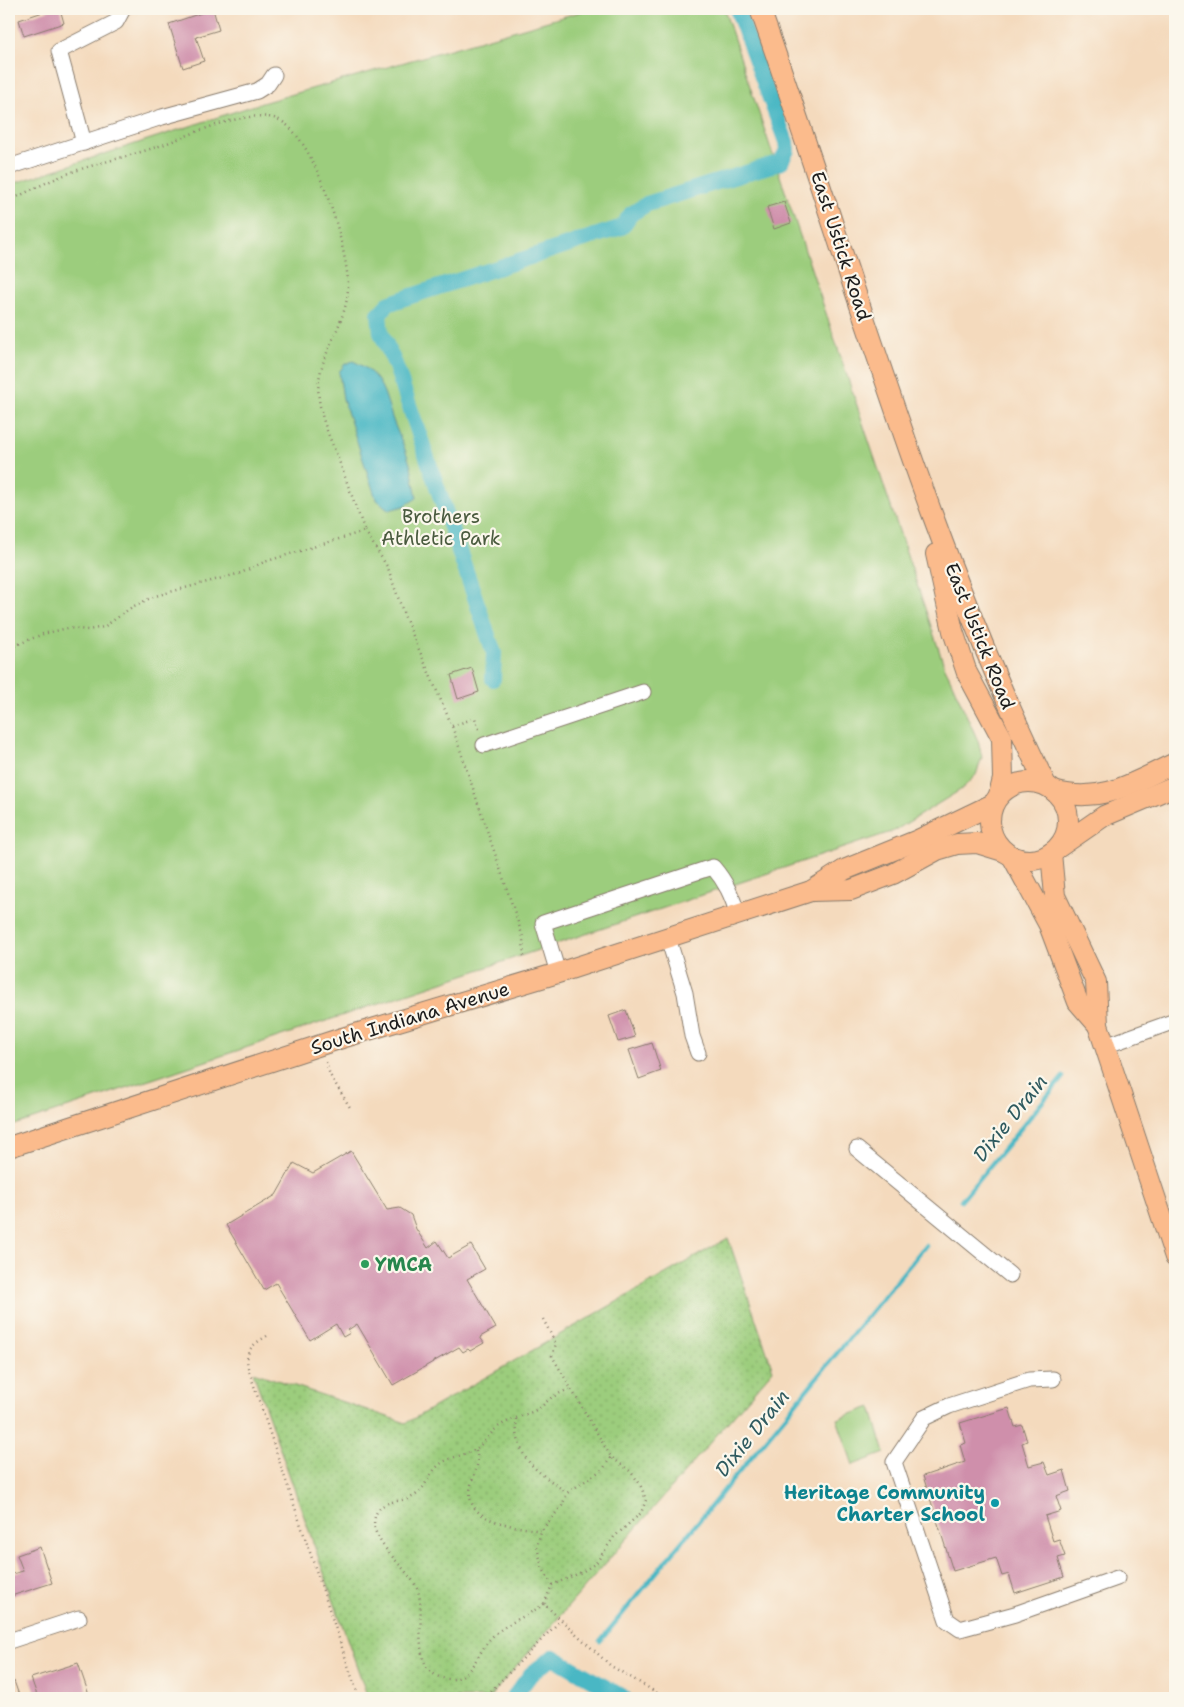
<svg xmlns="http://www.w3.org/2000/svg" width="1184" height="1707" viewBox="0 0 1184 1707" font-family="'Shantell Sans',sans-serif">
<defs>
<pattern id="grass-dots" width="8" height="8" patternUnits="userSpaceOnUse" patternTransform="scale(1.25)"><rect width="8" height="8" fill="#9ccd7d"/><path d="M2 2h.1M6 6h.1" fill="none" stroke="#86af6b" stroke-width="1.8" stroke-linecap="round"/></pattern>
</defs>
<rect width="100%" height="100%" fill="#fbf7ec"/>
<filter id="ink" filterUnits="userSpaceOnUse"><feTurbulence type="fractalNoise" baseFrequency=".02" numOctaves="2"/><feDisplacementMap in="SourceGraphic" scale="10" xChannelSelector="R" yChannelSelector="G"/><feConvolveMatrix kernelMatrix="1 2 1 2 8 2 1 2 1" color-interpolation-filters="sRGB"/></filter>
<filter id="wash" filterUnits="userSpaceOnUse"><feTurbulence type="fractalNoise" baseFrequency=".0096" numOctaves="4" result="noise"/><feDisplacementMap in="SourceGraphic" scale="20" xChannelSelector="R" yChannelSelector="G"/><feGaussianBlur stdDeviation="1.12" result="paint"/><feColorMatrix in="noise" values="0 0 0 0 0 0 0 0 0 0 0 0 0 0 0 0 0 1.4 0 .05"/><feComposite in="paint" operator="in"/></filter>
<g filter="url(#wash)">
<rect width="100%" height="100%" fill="#f4dabd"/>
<polygon fill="url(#grass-dots)" stroke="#5c744c" points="728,1238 773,1370 489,1698 368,1698 253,1372 406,1423"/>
<g fill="#9ccd7d" stroke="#5c744c">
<polygon points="590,9 724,9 944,665 978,741 982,757 976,775 962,789 894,831 9,1127 9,185 255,105"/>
<polygon points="871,1407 885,1453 853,1465 837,1419"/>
</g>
<path fill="#49b7c4" stroke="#326a70" d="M353,361C384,375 384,395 394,423C400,438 407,452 411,467C413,477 415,488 417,498L404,506L389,510L376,499L343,399L339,372L345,364Z"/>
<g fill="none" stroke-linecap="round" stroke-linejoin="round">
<g stroke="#49b7c4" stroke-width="4.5">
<polyline points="961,1201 1063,1077"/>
<polyline points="600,1641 926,1245"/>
</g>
<g stroke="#49b7c4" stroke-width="16">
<polyline points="493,679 494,653 395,364 381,333 379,314 388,304 399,300 622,227 631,214 647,204 781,162 787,150 786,142 737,9"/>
<polyline points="513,1698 531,1674 553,1657 624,1698"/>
</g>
</g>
<g id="blocks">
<g fill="#cf8fab">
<polygon points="52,9 60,9 64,23 24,36 19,20"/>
<polygon points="213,9 219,30 196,37 204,61 183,68 169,24"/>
<polygon points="784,202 791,223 774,229 767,207"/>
<polygon points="472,668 479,692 458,699 451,675"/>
<polygon points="626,1010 635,1037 618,1042 609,1016"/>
<polygon points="652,1043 661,1071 639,1079 629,1050"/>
<polygon points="351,1151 387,1210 400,1208 411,1215 416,1229 428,1248 437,1241 448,1258 471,1245 485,1269 467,1279 496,1328 480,1337 484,1343 470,1351 468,1349 463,1352 459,1347 393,1385 357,1324 348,1330 350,1333 343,1337 336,1324 310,1340 276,1283 264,1290 226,1225 276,1195 294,1163 313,1173"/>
<polygon points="1009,1408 1015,1427 1022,1425 1027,1441 1022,1443 1029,1466 1044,1462 1049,1475 1064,1470 1070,1491 1056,1496 1061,1511 1045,1516 1053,1541 1059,1539 1065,1556 1058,1558 1064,1577 1015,1593 1009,1574 1002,1576 996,1558 953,1571 923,1476 965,1462 960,1445 966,1443 960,1423"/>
<polygon points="40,1547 52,1583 11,1596 9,1575 23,1571 17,1555"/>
<polygon points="78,1663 89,1695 80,1698 62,1698 60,1694 38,1698 31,1678"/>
<polygon points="14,1681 20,1698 9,1698 9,1683"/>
</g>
</g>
</g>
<g filter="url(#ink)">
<use href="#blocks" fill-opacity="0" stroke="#887b6c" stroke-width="1"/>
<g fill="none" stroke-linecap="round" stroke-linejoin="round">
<defs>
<g id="minor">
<polyline points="84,143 59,51 116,22 123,9"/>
<polyline points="9,167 162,117 257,91 268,84 274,75"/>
<polyline points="484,745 643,692"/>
<polyline points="668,938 685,993 692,1036 698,1053"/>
<path d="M558,973L543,923L703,870L713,867C726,882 732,896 738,915"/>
<polyline points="1105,1046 1175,1021"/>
<polyline points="857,1149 1010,1275"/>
<polyline points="1053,1379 1029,1380 949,1406 924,1418 894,1462 947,1620 960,1629 1015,1614 1117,1578"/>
<polyline points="9,1641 79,1618"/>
</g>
<g id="major">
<path d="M760,9C852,268 925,537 1046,785"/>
<polyline points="936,554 953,631 967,673 1002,738 1003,779 999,795"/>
<circle cx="1029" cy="821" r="39"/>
<path d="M1054,791C1101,805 1134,782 1175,763"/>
<polyline points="1059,847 1104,816 1175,786"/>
<polyline points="1051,853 1055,896 1096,982 1098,1025 1175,1257"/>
<polyline points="1012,856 1049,925 1078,1002 1098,1025"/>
<polyline points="811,891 851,890 893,874 937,850 957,844 977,843 1003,851"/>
<polyline points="9,1147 342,1038 558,973 811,891 844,870 918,840 993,804"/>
</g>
</defs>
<use href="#minor" stroke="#887b6c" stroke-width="17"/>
<use href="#major" stroke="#887b6c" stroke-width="22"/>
<g stroke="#887b6c" stroke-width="2.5" stroke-dasharray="1 4" stroke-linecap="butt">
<path d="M9,201C31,190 54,178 78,170C102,162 126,157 150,149C184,139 243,107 277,119C314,133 347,246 348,284C349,326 313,358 319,399C321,418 329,436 336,453C346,479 355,505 365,531L264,562L241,573L155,596L132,607L104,627L88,630L68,628L43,634L9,648"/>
<polyline points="365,531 388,568 404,615 452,726 523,937 524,959"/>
<polyline points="452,726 475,718 480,732"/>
<polyline points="326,1062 330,1075 351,1109"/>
<polyline points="543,1319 556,1344 552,1356 611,1457 630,1471 640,1484 646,1500 641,1513 614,1537 596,1563 582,1572 552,1585 544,1604 611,1666 666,1698"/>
<path d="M267,1336C252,1345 245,1350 248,1368L359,1698"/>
<path d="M516,1419C517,1463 536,1469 567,1493"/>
<path d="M476,1450C481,1469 472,1473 470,1491C467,1524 519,1526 541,1531"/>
<polyline points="552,1585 542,1567 537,1547 541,1531 562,1506 567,1493 603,1469 611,1457"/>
<path d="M544,1604C526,1617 505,1623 490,1639C479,1651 470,1681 449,1679C406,1675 427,1618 418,1591C410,1567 362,1539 377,1512C386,1497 405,1504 417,1494C425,1488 429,1474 437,1467C448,1456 462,1457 474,1450C481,1447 491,1432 498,1427C509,1419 524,1416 536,1410C542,1407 546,1402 551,1398C557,1394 565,1391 571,1388"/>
<polyline points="484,1698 561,1620"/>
</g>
<use href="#minor" stroke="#fff" stroke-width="15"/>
<use href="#major" stroke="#fbbb8c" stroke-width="20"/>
</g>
</g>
<circle fill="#2e9e5b" stroke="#fbf7ec" stroke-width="2" cx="365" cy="1264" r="5"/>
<circle fill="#0f9aa8" stroke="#fbf7ec" stroke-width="2" cx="995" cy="1503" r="5"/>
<g text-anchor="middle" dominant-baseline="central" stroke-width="4.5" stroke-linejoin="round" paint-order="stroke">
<g font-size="19" fill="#1c1c1c" stroke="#fbf7ec">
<text transform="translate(841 246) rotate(72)">East Ustick Road</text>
<text transform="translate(980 636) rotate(68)">East Ustick Road</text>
<text transform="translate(410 1018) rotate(-17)">South Indiana Avenue</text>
</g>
<g font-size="19" fill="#495a3e" stroke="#fbf7ec">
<text x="441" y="516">Brothers<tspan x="441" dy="22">Athletic Park</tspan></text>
</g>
<g font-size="19" font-weight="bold" fill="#27864d" stroke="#fbf7ec" text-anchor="start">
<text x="375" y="1264">YMCA</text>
</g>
<g font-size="19" font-weight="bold" fill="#0d838f" stroke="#fbf7ec" text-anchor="end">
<text x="985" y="1492">Heritage Community<tspan x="985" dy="22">Charter School</tspan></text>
</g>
<g font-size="20" font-style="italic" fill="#2e5a5f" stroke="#fbf7ec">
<text transform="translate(1010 1118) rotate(-51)">Dixie Drain</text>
<text transform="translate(752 1433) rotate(-51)">Dixie Drain</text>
</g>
</g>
<rect width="1184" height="1707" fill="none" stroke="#fbf7ec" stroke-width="30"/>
</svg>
